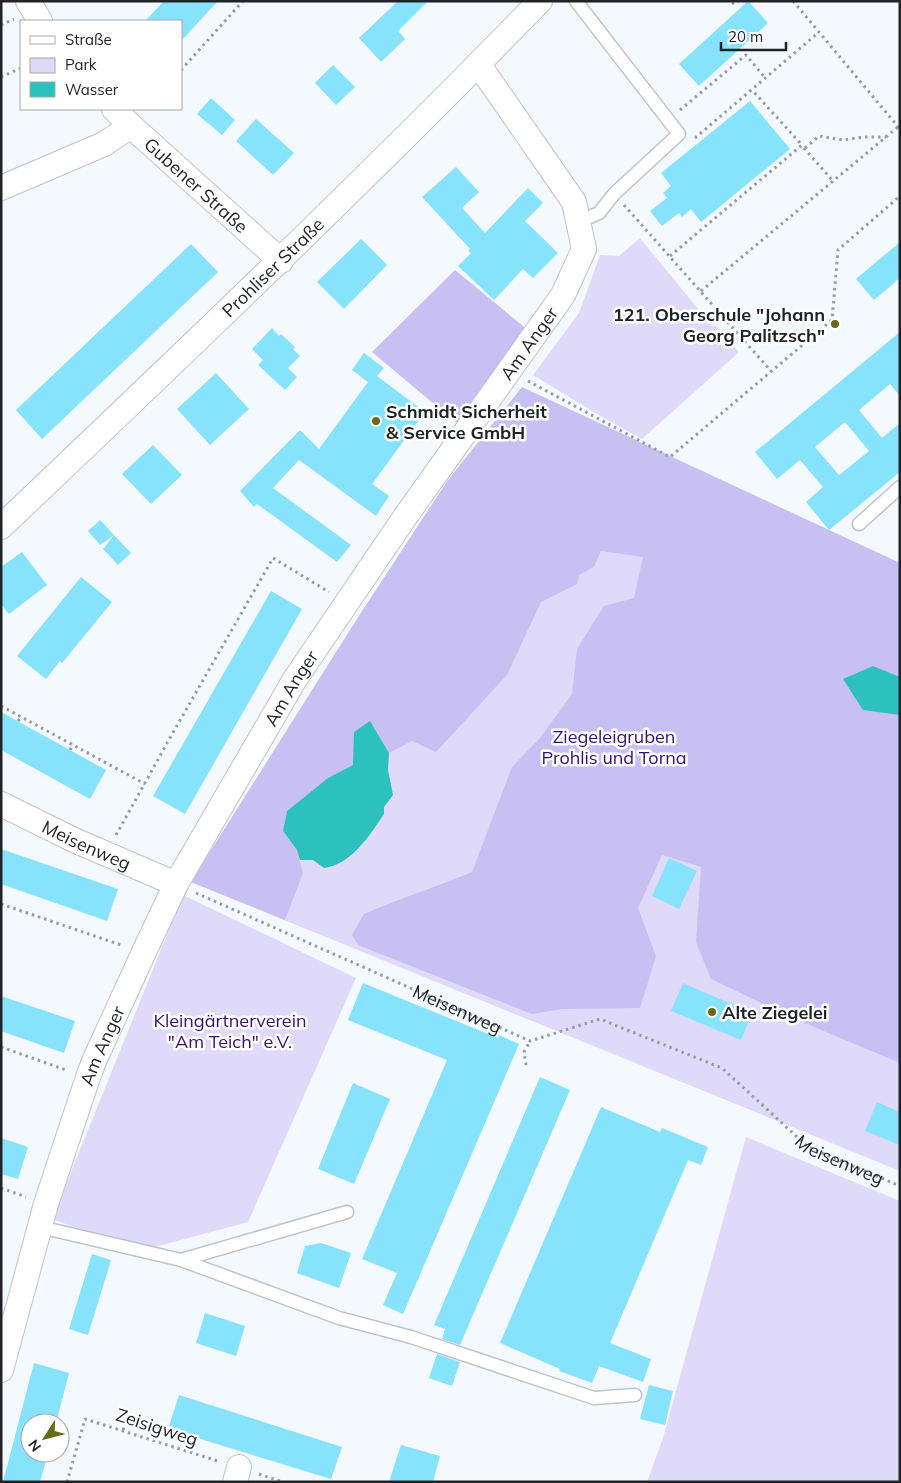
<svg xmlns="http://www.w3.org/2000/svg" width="901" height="1483" viewBox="0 0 901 1483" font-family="Mulish,sans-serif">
<rect width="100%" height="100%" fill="#f3f9fe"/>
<g fill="#dfdafa">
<polygon points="640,238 712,326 716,326 739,352 642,439 602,417 533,375 579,313 600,255 619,256"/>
<polygon points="448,480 900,566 900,1171 191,882 357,619"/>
<polygon points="183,895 356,978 248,1222 140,1251 52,1219"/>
<polygon points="746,1137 900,1201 900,1482 647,1482 663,1438"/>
</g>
<g fill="#c8bff2">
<polygon points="455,270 529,331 458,424 372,352"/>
<path d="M522,387L900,563V677L873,666L897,714L900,715V1063L795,1019L711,979L696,942L701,867L662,855L638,908L656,956L640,1008L562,1009L532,1014L358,945L352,935L364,914C399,899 436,887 472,872L512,767L540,738L572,694L577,649L604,606L634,598L643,557L601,551L594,567L579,575L577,584L541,602L507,675L436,752L412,741L389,753L370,721L353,765L328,778L287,811L283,831L297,850L303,873L285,920L191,882L357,619L448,480Z"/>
</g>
<g fill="#2cc1bc">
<polygon points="873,666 900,677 900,715 863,710 843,679"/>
<path d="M370,721L389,753L388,770L393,795L384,807V814C369,836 352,864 324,868L313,860H300L297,850L283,831L287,811L328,778L353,765L354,732Z"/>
</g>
<g fill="#87e3fc" fill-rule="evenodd">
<polygon points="164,1 218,1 181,41 181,21 145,21"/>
<polygon points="398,1 428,1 398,31 405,39 381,62 359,38"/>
<polygon points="748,1 768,23 699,86 679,64"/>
<polygon points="333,65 355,87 336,105 315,83"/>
<polygon points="211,98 235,120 222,135 197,114"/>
<polygon points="750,101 790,149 701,222 691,209 682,217 679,213 662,226 650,211 667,198 663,193 671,186 661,173"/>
<polygon points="256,119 294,153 273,175 236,141"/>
<polygon points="456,167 479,192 462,208 485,233 528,188 543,203 525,221 558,253 533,278 523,269 494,300 458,266 471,253 468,251 470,249 422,197"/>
<polygon points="361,239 387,265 344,309 317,282"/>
<polygon points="900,242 900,278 874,300 856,279"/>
<polygon points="191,244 218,272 42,439 16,410"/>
<polygon points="272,328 279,336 281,334 295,347 293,349 300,356 288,368 297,377 285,390 258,365 263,360 252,349"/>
<path d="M900,332V396L890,384L859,410L882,438L900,423V472L829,530L806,502L823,487L800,460L777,479L755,452ZM845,422L869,451L839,475L815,447Z"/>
<polygon points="364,353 384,368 377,376 425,412 372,484 389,496 376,516 299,460 273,488 351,545 337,562 257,504 254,507 240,491 300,430 319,449 368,382 352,370"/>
<polygon points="216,373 249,409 210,445 177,409"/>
<polygon points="153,445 182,475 151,504 122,474"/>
<polygon points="100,520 114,535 100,545 88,531"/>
<polygon points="114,535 131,553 118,565 103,549"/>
<polygon points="22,552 47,585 9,614 1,604 1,567"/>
<polygon points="81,577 112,602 62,663 60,661 46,679 17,656"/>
<polygon points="271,591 302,609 185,814 153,796"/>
<polygon points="1,712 106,770 90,799 1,750"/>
<polygon points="1,849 118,889 107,921 1,884"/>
<polygon points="669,858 697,871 679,909 652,896"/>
<polygon points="363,983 498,1038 499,1035 519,1044 403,1314 383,1305 397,1273 362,1259 447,1060 348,1020"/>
<polygon points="683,983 752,1013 741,1040 671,1011"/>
<polygon points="1,996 75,1021 64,1053 1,1031"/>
<polygon points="540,1077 570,1090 460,1345 442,1339 445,1329 434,1325"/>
<polygon points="353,1083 390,1099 354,1184 318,1169"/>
<polygon points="877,1102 900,1112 900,1145 865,1131"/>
<polygon points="601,1107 660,1132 662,1128 708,1147 701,1165 688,1160 610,1343 651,1359 643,1382 599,1366 592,1383 559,1371 560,1369 500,1343"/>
<polygon points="1,1138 28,1147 18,1179 1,1174"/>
<polygon points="321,1243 351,1253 339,1288 297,1273 305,1246"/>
<polygon points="92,1254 111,1260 88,1335 69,1329"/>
<polygon points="205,1313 245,1326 236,1356 196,1343"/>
<polygon points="437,1354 460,1362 452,1386 429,1378"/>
<polygon points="34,1363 69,1373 56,1423 30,1423 30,1453 48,1453 40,1482 3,1482"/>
<polygon points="649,1385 673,1391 665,1425 640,1419"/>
<polygon points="179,1395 342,1447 331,1479 168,1429"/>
<polygon points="401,1445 440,1456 433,1482 389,1482"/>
</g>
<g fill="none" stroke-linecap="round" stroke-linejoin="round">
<defs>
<g id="lane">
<polyline points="576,1 679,134 614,194 599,213 578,222"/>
<polyline points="859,524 900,487"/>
<polyline points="40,1227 181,1260 347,1212"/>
<polyline points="181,1260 339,1318 411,1337 594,1398 635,1395"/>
</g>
<g id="street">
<polyline points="28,1 40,21"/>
<path id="s2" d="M114,109L131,126L281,261"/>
<polyline points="1,188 104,144 131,126"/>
<path id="s3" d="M1,527C183,354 365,181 540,1"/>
<path id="s4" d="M1,804L74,840L176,884"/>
<path id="s5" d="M1,1370L46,1204L88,1077L95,1059L144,952L176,884L295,679L405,517L563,295L584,249L574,202L479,65"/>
<polyline points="235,1482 239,1467"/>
</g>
</defs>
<use href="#lane" stroke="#bec5cb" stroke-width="15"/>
<use href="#street" stroke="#bec5cb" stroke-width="26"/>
<g stroke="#999da1" stroke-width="3" stroke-dasharray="2.5 4" stroke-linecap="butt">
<polyline points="793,1 900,129"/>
<polyline points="732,4 736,1"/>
<polyline points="1,25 14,19"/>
<polyline points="181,70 243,1"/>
<polyline points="1,77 21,68"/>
<polyline points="680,110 746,55 766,79"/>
<polyline points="695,138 818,33"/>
<polyline points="804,148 833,181"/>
<polyline points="805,148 819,136 843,140 864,137 886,137"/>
<polyline points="624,205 771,371"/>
<polyline points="670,256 802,145 752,90"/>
<polyline points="701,291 898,127"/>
<polyline points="528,381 670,457 832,320 838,250 900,196"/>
<polyline points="1,706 145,784"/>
<polyline points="18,721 21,717"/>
<polyline points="70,750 73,745"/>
<polyline points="116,835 171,736 273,558 329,592"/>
<path id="s1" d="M196,893L530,1041L600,1019L617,1026L722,1068L808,1147L900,1186"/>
<polyline points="1,904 124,946"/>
<polyline points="1,1047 66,1070"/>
<polyline points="526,1065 524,1052 530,1041"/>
<polyline points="1,1188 26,1197"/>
<polyline points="123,1430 126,1421"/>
<polyline points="259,1474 283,1482"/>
<polyline points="67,1482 85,1419 218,1461"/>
</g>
<use href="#lane" stroke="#fff" stroke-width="12"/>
<use href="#street" stroke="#fff" stroke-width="24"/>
</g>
<g fill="#646d15" stroke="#fff" stroke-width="2">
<circle cx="835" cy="324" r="5"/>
<circle cx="376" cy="421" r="5"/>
<circle cx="712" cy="1012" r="5"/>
</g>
<g text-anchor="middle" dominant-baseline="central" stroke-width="5" stroke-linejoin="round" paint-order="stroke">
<g font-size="18" fill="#212326" stroke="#fff">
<text stroke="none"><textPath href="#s2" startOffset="112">Gubener Straße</textPath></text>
<text stroke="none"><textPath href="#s3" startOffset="376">Prohliser Straße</textPath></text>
<text stroke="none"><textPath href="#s5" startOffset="1164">Am Anger</textPath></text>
<text stroke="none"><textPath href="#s5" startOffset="745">Am Anger</textPath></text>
<text stroke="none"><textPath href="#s4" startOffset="95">Meisenweg</textPath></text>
<text stroke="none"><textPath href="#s1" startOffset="286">Meisenweg</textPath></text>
<text stroke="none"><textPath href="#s5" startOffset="340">Am Anger</textPath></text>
<text stroke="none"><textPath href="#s1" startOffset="721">Meisenweg</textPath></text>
<text transform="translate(157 1427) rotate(18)">Zeisigweg</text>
</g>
<g font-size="18" font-weight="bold" fill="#212326" stroke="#fff" text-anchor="start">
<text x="825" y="314" text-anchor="end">121. Oberschule "Johann<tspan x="825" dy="21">Georg Palitzsch"</tspan></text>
<text x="386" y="411">Schmidt Sicherheit<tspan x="386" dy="21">&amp; Service GmbH</tspan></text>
<text x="722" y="1012">Alte Ziegelei</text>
</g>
<g font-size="18" fill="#351070" stroke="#fff">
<text x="614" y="736">Ziegeleigruben<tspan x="614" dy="21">Prohlis und Torna</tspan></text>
<text x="230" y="1020">Kleingärtnerverein<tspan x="230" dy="21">"Am Teich" e.V.</tspan></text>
</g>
</g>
<rect width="901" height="1483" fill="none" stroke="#212326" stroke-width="5"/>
<rect x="20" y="20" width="162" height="90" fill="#ffffff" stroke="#a6a7a8"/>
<rect x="30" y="36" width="25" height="8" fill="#ffffff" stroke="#a6a7a8"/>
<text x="65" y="45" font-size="15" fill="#212326">Straße</text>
<rect x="30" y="58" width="25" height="15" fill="#dfdafa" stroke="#a6a7a8"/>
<text x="65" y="70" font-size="15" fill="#212326">Park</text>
<rect x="30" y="82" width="25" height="15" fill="#2cc1bc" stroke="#a6a7a8"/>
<text x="65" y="95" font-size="15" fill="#212326">Wasser</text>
<g transform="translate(45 1438) rotate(234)"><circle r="24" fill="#ffffff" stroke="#a6a7a8"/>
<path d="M0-4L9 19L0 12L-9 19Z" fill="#646d15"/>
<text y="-8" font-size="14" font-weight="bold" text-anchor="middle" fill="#212326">N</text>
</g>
<path d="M721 42v8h65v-8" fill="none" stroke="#212326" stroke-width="2.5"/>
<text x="728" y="42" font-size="15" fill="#212326" stroke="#ffffff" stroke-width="4" paint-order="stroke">20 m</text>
</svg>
